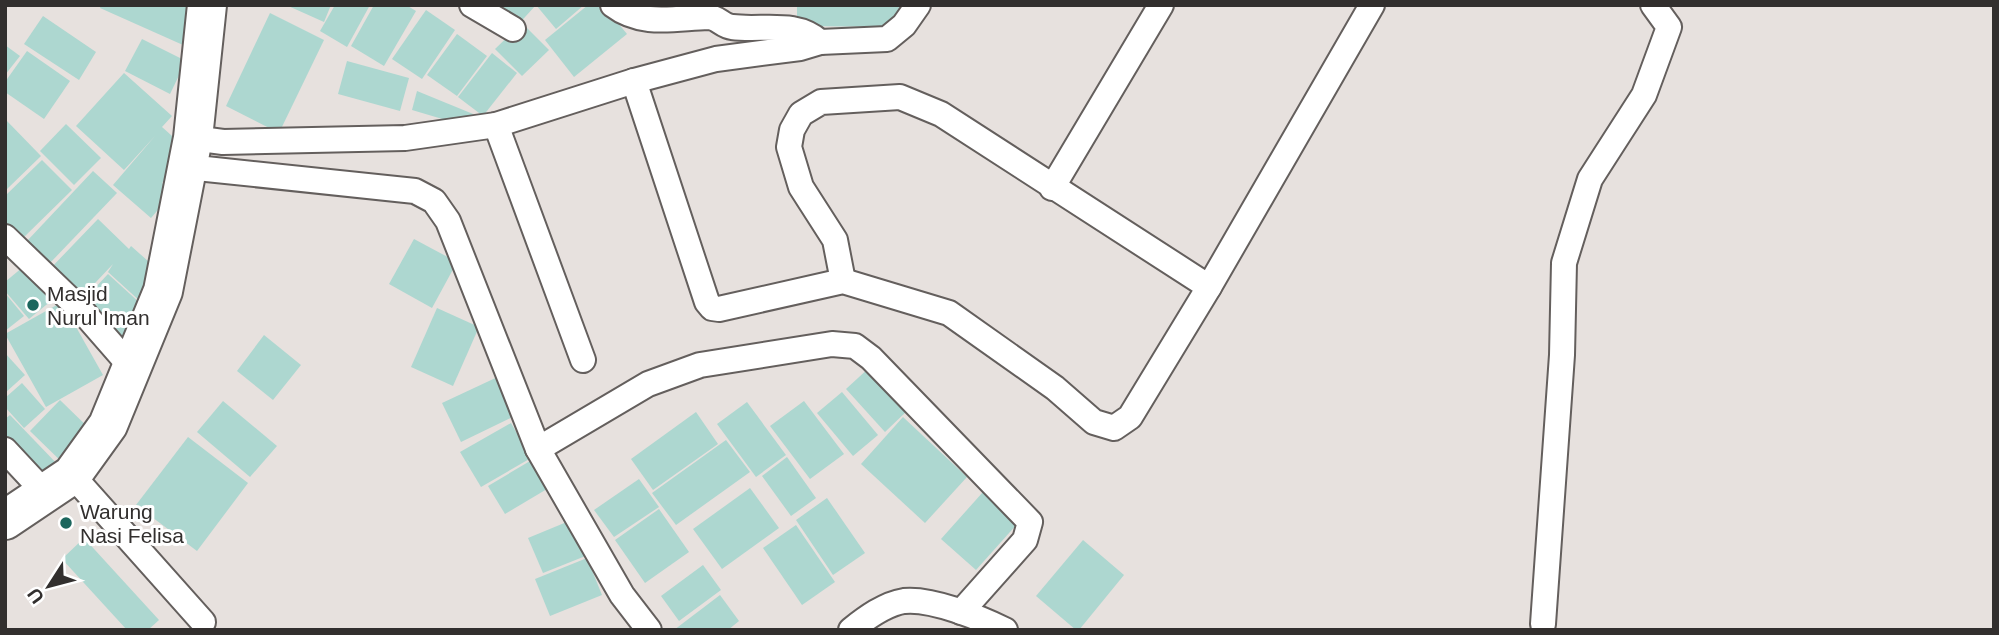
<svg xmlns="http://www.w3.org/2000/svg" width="1999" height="635" viewBox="0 0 1999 635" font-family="Helvetica,sans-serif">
<rect width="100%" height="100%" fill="#e7e1de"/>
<g fill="#add7d0">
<polygon points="101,5 190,5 199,10 183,45 100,8"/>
<polygon points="286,5 331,5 324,22"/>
<polygon points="335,5 370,5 347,47 320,31"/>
<polygon points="374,5 406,5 416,11 384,66 351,46"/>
<polygon points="498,5 584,5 556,29 536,5 515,28 495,9"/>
<polygon points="588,5 603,5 627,34 574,77 545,40"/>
<polygon points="797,5 899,5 898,27 797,26"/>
<polygon points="426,10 455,30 422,79 392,59"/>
<polygon points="270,13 324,40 279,133 226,106"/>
<polygon points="43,16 96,52 79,80 24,44"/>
<polygon points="522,23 549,50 522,76 495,49"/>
<polygon points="457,34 487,56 457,96 427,75"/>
<polygon points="142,39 186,61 170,94 125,71"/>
<polygon points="5,45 20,56 5,75"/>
<polygon points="27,51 70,81 44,119 5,92 5,82"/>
<polygon points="492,53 517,73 483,116 458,97"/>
<polygon points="347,61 409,78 400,111 338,94"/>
<polygon points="124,73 172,116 162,127 190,152 162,183 173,192 151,218 113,185 155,136 124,170 76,126"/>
<polygon points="417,91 478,116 466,126 412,110"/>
<polygon points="5,119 41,156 5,191"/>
<polygon points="66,124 101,158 74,185 40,151"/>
<polygon points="42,160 72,190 21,240 5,224 5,196"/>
<polygon points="93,171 117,193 50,263 27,241"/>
<polygon points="98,219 129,249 131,246 166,277 142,303 108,272 113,264 79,300 48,271"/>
<polygon points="414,239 457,262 432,308 389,284"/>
<polygon points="29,262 57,296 29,319 5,291 5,282"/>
<polygon points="108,274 152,314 125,343 81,303"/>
<polygon points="5,293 24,316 5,331"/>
<polygon points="62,302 103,375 46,407 5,334"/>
<polygon points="437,308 479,327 453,386 411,367"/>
<polygon points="264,335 301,365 273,400 237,371"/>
<polygon points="5,353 25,375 5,393"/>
<polygon points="870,367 909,409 885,432 846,389"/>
<polygon points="504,374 523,412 461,442 442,403"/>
<polygon points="22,383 45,409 24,428 5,407 5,398"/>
<polygon points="842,392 878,435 853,456 817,413"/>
<polygon points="60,400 98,437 68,468 30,431"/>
<polygon points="223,401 277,446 250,477 197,432"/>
<polygon points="804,401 844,454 810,479 770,426"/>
<polygon points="747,402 786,455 756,477 717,424"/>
<polygon points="696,412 718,444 653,490 631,459"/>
<polygon points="10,415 61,468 42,483 5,442 5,419"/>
<polygon points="903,417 967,477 925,523 861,464"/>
<polygon points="511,423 531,458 481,487 460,452"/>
<polygon points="188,437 248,483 197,551 136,505"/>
<polygon points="726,440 750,472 676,525 652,493"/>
<polygon points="787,457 816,498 791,516 762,476"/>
<polygon points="530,461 547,489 505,514 488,486"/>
<polygon points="639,479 659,507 614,537 594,510"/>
<polygon points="750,488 779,528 722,569 693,529"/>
<polygon points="983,492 1018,523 976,570 941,539"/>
<polygon points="827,498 865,553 833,575 796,520"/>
<polygon points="659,509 689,552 645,583 615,540"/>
<polygon points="574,519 588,555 543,573 528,538"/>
<polygon points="796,525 835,582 802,605 763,548"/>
<polygon points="84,538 159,620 148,630 127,630 62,559"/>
<polygon points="1083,540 1124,575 1079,630 1076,630 1036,596"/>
<polygon points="587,558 602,595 550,616 535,579"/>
<polygon points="703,565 721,590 679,621 661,596"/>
<polygon points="720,595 739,621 728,630 674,630"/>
</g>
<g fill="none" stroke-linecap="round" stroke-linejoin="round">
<defs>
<g id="minor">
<polyline points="472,5 513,29"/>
<path d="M613,5C642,27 675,18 708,17C718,17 722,26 732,27C762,31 796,20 820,42"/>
<polyline points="634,81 707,302 712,308 719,309 843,281 949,313 1055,388 1094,422 1114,428 1130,417 1209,287 1372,5"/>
<polyline points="496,125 583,360"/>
<polyline points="193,138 223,142 405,138 496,125 634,81 716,59 800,48 820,42 887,39 904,25 918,5"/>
<polyline points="187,167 415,191 434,201 448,221 538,449 622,595 649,630"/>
<polyline points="1052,188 1161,5"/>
<polyline points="5,237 84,313 132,368"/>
<polyline points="843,281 835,240 801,187 789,147 792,130 801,114 821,102 900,97 941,114 1209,287"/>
<polyline points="538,449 648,384 700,365 832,344 855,346 871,358 1030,522 1025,540 961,612"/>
<polyline points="5,450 46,494"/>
<polyline points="72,475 203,622"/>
<polyline points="1543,624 1562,355 1564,263 1590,179 1644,95 1669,27 1653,5"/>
<path d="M851,630C866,618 885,604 904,601C932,598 980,618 1005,630"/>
</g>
<polyline id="primary" points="5,520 72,475 108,425 163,291 193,138 207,5"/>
</defs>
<use href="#minor" stroke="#645f5d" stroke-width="28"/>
<use href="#primary" stroke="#645f5d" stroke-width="42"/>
<use href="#minor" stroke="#fff" stroke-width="24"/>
<use href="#primary" stroke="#fff" stroke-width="38"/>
</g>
<g fill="#1c665d" stroke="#fff" stroke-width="2.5">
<circle cx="33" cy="305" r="7"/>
<circle cx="66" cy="523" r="7"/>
</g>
<g text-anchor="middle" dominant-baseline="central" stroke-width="6" stroke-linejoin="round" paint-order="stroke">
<g font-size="21" fill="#322f2e" stroke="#fff" text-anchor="start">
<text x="47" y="293">Masjid<tspan x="47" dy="24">Nurul Iman</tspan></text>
<text x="80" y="511">Warung<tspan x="80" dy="24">Nasi Felisa</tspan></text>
</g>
</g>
<rect width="1999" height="635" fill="none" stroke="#322f2e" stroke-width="14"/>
<g transform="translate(49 586) rotate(234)" stroke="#ffffff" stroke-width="5" paint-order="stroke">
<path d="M0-5L12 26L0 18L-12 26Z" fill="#322f2e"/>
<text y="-10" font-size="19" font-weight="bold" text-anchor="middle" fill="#322f2e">U</text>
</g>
</svg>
